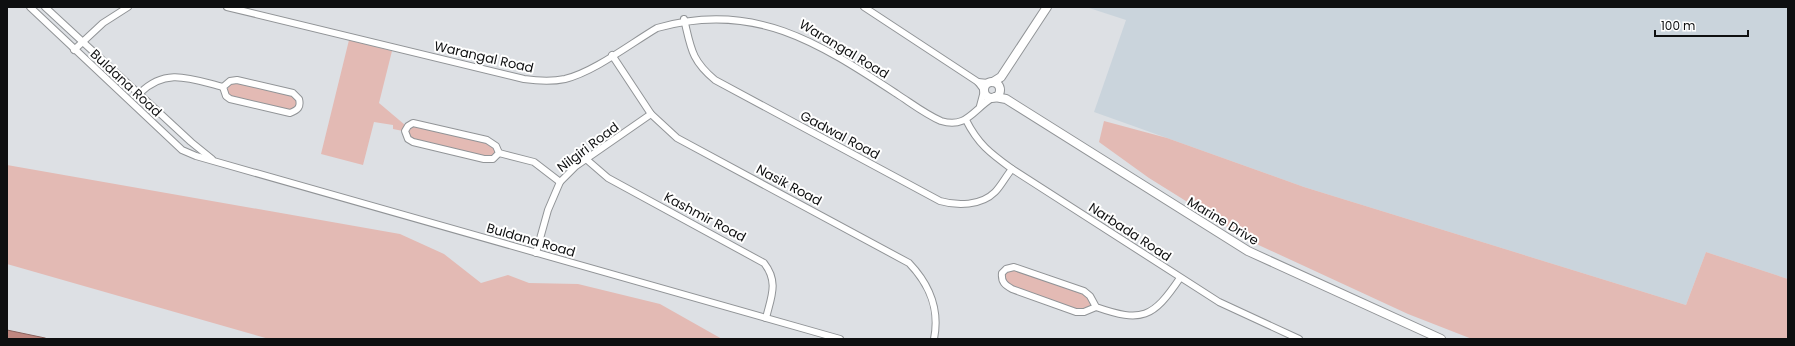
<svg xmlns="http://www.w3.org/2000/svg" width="1795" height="346" viewBox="0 0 1795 346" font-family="Poppins,sans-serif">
<rect width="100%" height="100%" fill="#dde0e4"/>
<polygon fill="#cad4dc" points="1086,7 1788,7 1788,279 1706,252 1686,305 1304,187 1094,112 1126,20"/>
<g fill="#e3bab4">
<polygon points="349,40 392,51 379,103 405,125 403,131 393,129 393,125 374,122 363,165 321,154"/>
<polygon points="231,82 255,86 295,97 298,104 293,111 231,97 227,90"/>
<polygon points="1104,121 1167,138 1304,187 1686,305 1706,252 1788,279 1788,339 1472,339 1408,314 1250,241 1149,178 1099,142"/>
<polygon points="414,125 483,141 493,146 495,153 494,156 488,158 410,139 408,129"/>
<polygon points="7,165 400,234 444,254 481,283 508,275 529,283 578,284 660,304 722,339 269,339 7,264"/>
<polygon points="1012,269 1086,294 1091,304 1090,306 1080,311 1009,287 1003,277 1004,272"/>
</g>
<polygon fill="#bf8780" stroke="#8a635e" points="7,330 45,338 47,339 7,339"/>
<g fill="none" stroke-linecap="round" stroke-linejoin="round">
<defs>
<g id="minor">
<polyline points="30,7 182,150 196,156 840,339"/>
<polyline points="45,7 191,142 212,159"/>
<path d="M227,7L524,79C538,81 551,82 565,79C594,72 630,44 657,28C754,0 819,43 897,94C911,103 925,114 941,121C966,129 973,110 992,98"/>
<polyline points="864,7 978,82 984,90"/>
<path d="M684,19C691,48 691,60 715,80L940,201C957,206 981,206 995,192C1001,186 1006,176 1012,169"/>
<polyline points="74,50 103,23 128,7"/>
<path d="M612,55L651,114L677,138L909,263C930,285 940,309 934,339"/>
<path d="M237,80L293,93L299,99C301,107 298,110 290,113L230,99L226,96L223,87L230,81Z"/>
<polyline points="978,82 988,83"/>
<path d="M140,93C166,67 191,79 223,87"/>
<polyline points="980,106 984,91"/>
<path d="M966,120C978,144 990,153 1012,169L1219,302L1299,339"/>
<polygon points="413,123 487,140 496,146 499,153 493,159 484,159 413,142 408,139 405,131 408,126"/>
<polyline points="499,153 534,162 560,182"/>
<path d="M586,159L608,178L764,263C779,282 771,297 766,318"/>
<polyline points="536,253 548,210 560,182 576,166 651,114"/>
<path d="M1096,307L1090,296L1084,291L1014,267L1006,269L1002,273C1001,282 1005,285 1012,289L1076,312H1084L1096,307C1142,323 1153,318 1180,278"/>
</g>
<g id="tertiary">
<polyline points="993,82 1001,77 1047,7"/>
<circle cx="992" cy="90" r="8"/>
<polyline points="995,97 1006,99 1248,251 1441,339"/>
</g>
</defs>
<use href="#minor" stroke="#919497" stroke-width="8"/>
<use href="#tertiary" stroke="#919497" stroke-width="10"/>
<use href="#minor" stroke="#fff" stroke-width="6"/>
<use href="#tertiary" stroke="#fff" stroke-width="8"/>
</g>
<g text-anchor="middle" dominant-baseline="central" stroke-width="4" stroke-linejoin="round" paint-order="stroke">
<g font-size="13" fill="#0e0f10" stroke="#fff">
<text transform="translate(844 49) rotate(31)">Warangal Road</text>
<text transform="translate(484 57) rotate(13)">Warangal Road</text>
<text transform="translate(126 83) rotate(43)">Buldana Road</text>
<text transform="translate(840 135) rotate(28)">Gadwal Road</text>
<text transform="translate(588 147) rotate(-37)">Nilgiri Road</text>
<text transform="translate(789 185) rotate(28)">Nasik Road</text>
<text transform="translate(705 217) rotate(28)">Kashmir Road</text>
<text transform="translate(1223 221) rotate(31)">Marine Drive</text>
<text transform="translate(1130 232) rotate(33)">Narbada Road</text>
<text transform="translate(531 240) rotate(16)">Buldana Road</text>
</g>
</g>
<rect width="1795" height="346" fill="none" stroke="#0e0f10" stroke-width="16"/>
<path d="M1655 30v6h93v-6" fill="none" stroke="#0e0f10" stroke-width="2"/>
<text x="1661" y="30" font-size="12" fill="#0e0f10" stroke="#ffffff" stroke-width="3" paint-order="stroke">100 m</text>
</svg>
